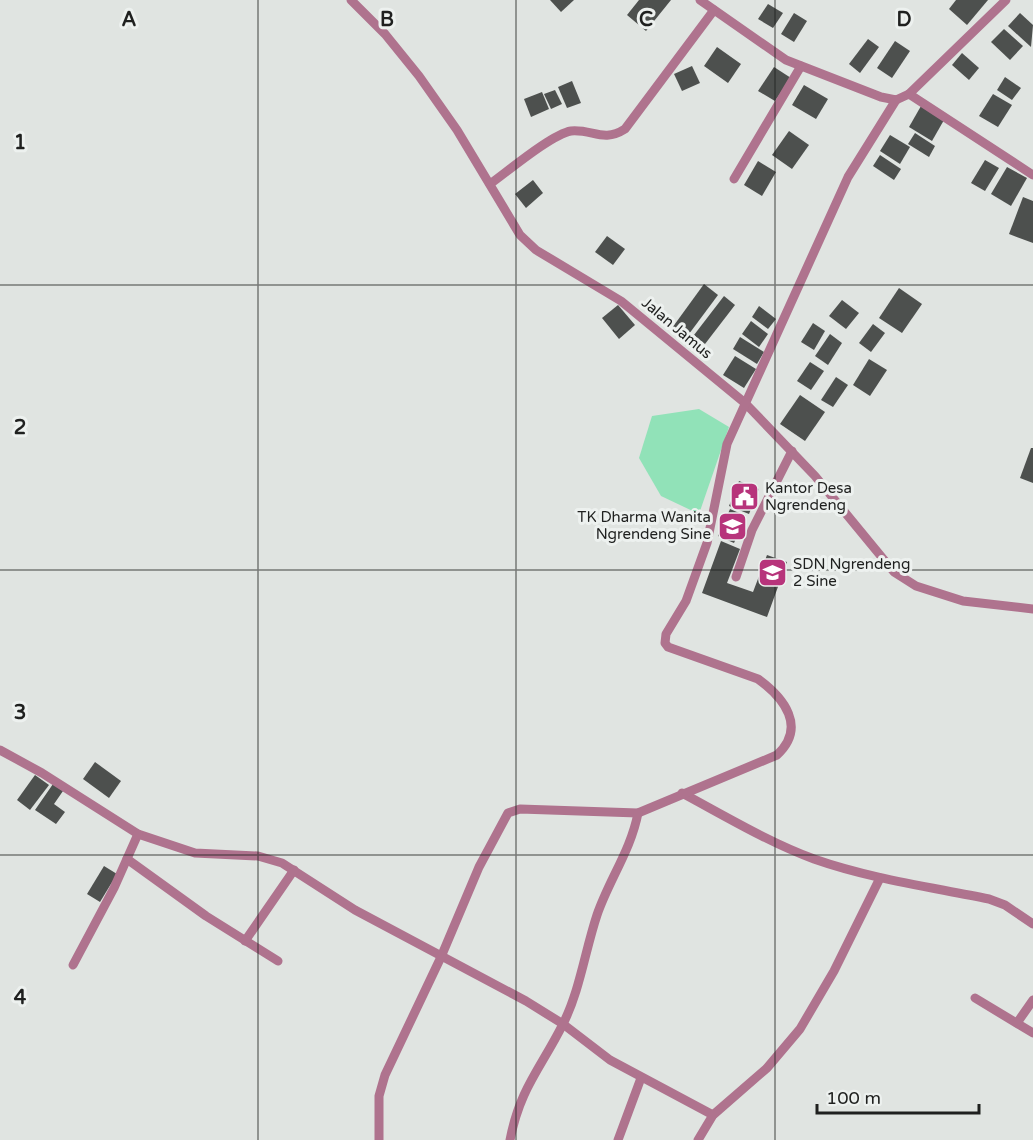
<svg xmlns="http://www.w3.org/2000/svg" width="1033" height="1140" viewBox="0 0 1033 1140" font-family="'Varela Round',sans-serif">
<rect width="100%" height="100%" fill="#e0e4e1"/>
<polygon fill="#91e2b8" points="699,409 729,427 699,514 661,496 639,458 652,416"/>
<g fill="#4d504e">
<polygon points="550,0 574,0 561,12"/>
<polygon points="639,0 671,0 646,31 627,15"/>
<polygon points="956,0 988,0 967,25 949,9"/>
<polygon points="768,4 783,13 773,28 758,19"/>
<polygon points="794,13 807,21 794,42 781,34"/>
<polygon points="1020,13 1033,25 1031,47 1008,26"/>
<polygon points="1004,29 1023,46 1010,60 991,42"/>
<polygon points="868,39 879,47 860,73 849,64"/>
<polygon points="895,41 910,51 892,78 877,68"/>
<polygon points="717,47 741,64 728,83 704,66"/>
<polygon points="962,53 979,68 969,80 952,65"/>
<polygon points="692,66 700,83 682,91 674,74"/>
<polygon points="774,67 791,78 775,101 758,91"/>
<polygon points="1005,77 1021,88 1012,100 997,90"/>
<polygon points="572,81 581,103 567,108 558,87"/>
<polygon points="804,85 828,99 816,119 792,105"/>
<polygon points="555,90 562,104 551,109 544,94"/>
<polygon points="542,92 549,109 531,117 524,99"/>
<polygon points="993,94 1012,105 998,127 979,116"/>
<polygon points="921,106 944,120 932,141 909,127"/>
<polygon points="789,131 809,145 792,169 772,155"/>
<polygon points="915,133 935,146 929,157 908,144"/>
<polygon points="890,135 910,147 900,164 880,151"/>
<polygon points="880,155 901,169 894,180 873,166"/>
<polygon points="985,160 999,168 985,191 971,183"/>
<polygon points="758,161 776,172 762,196 744,185"/>
<polygon points="1007,167 1027,178 1011,206 991,194"/>
<polygon points="533,180 543,193 526,208 515,194"/>
<polygon points="1023,197 1033,201 1033,243 1009,234"/>
<polygon points="607,236 625,249 613,265 595,252"/>
<polygon points="704,284 718,295 686,338 672,328"/>
<polygon points="899,288 922,304 902,333 879,318"/>
<polygon points="724,296 735,305 705,344 694,335"/>
<polygon points="842,300 859,313 846,329 829,316"/>
<polygon points="618,305 635,325 619,339 602,318"/>
<polygon points="759,306 776,319 768,329 752,317"/>
<polygon points="751,321 768,334 759,347 742,334"/>
<polygon points="813,323 825,331 814,350 801,342"/>
<polygon points="873,324 885,333 871,352 859,343"/>
<polygon points="830,334 842,343 828,365 815,356"/>
<polygon points="740,337 764,352 757,364 733,349"/>
<polygon points="735,356 756,369 744,388 723,375"/>
<polygon points="869,359 887,370 870,396 853,385"/>
<polygon points="810,362 824,371 811,390 797,381"/>
<polygon points="836,377 848,385 833,407 821,400"/>
<polygon points="800,395 825,412 805,441 780,424"/>
<polygon points="1031,448 1033,448 1033,483 1020,478"/>
<polygon points="739,481 759,489 749,514 729,506"/>
<polygon points="730,509 746,516 734,543 718,536"/>
<polygon points="721,541 740,549 727,583 753,592 767,555 787,562 767,617 702,593"/>
<polygon points="95,762 121,781 109,798 83,779"/>
<polygon points="35,775 49,785 30,810 17,800"/>
<polygon points="53,784 63,791 54,804 65,812 56,824 35,810"/>
<polygon points="104,866 117,874 100,902 87,894"/>
</g>
<g fill="none" stroke-linecap="round" stroke-linejoin="round">
<g stroke="#af738e" stroke-width="9">
<polyline points="351,0 385,34 419,76 457,130 520,235 536,250 621,301 745,403 815,476 894,572 916,586 963,601 1033,609"/>
<polyline points="700,0 786,60 881,97 896,100 909,94 1033,175"/>
<polyline points="909,94 1006,0"/>
<polyline points="734,179 801,66"/>
<path d="M490,184C507,172 552,134 571,131C593,129 603,143 625,129L714,10"/>
<polyline points="736,577 752,530 792,451"/>
<polyline points="0,750 42,773 138,834 195,853 258,856 282,863 355,910 526,1001 563,1024 610,1060 713,1115"/>
<path d="M682,793C725,816 768,842 814,859C871,879 931,887 989,899L1005,905L1033,924"/>
<polyline points="127,859 206,916 278,961"/>
<polyline points="245,941 294,870"/>
<polyline points="73,965 114,888 138,834"/>
<polyline points="975,998 1033,1033"/>
<polyline points="1017,1023 1033,1000"/>
<path d="M379,1140V1096L385,1075L441,957L479,867L508,813L520,809L638,813L777,755C807,727 784,698 758,679L668,647L665,643L666,634L686,601L707,543L727,444L848,177L896,100"/>
<path d="M510,1140C520,1088 541,1068 563,1024C580,990 585,951 597,915C609,880 631,850 638,813"/>
<polyline points="618,1140 641,1078"/>
<polyline points="698,1140 713,1115 767,1068 800,1029 834,971 880,878"/>
</g>
</g>
<path fill="none" stroke="#1f201f" stroke-width="1.5" stroke-opacity="0.55" d="M258,0V1140M516,0V1140M775,0V1140M0,285H1033M0,570H1033M0,855H1033"/>
<defs>
<symbol id="civic-square" viewBox="-11 -11 22 22"><rect x="-9" y="-9" width="18" height="18" rx="4" fill="#b7347b" stroke="#edf1ef"/><path d="M-.6-6.5H3V-4.5H.6V-3L4-1V1h2V6H-6V1h2V-1L-.6-3ZM-1.2 2.5V6h2.4V2.5Z" fill="#fff"/></symbol>
<symbol id="school-square" viewBox="-11 -11 22 22"><rect x="-9" y="-9" width="18" height="18" rx="4" fill="#b7347b" stroke="#edf1ef"/><path d="M0-5L7-2L0 1L-7-2ZM-4 1L0 2.5L4 1V4Q0 6-4 4Z" fill="#fff"/></symbol>
</defs>
<g fill-rule="evenodd">
<use href="#civic-square" x="728" y="480" width="33" height="33"/>
<use href="#school-square" x="716" y="510" width="33" height="33"/>
<use href="#school-square" x="756" y="556" width="33" height="33"/>
</g>
<g text-anchor="middle" dominant-baseline="central" stroke-width="6" stroke-linejoin="round" paint-order="stroke">
<g font-size="15" fill="#1f201f" stroke="#edf1ef">
<text transform="translate(677 328) rotate(40)">Jalan Jamus</text>
</g>
<g font-size="15" fill="#1f201f" stroke="#edf1ef" text-anchor="start">
<text x="765" y="488">Kantor Desa<tspan x="765" dy="17">Ngrendeng</tspan></text>
<text x="711" y="517" text-anchor="end">TK Dharma Wanita<tspan x="711" dy="17">Ngrendeng Sine</tspan></text>
<text x="793" y="564">SDN Ngrendeng<tspan x="793" dy="17">2 Sine</tspan></text>
</g>
</g>
<g font-size="20" text-anchor="middle" font-weight="bold" fill="#1f201f" stroke="#edf1ef" stroke-width="6" stroke-linejoin="round" paint-order="stroke">
<text x="129" y="26">A</text>
<text x="387" y="26">B</text>
<text x="646" y="26">C</text>
<text x="904" y="26">D</text>
<text x="20" y="149">1</text>
<text x="20" y="434">2</text>
<text x="20" y="719">3</text>
<text x="20" y="1004">4</text>
</g>
<path d="M817 1104v9h162v-9" fill="none" stroke="#1f201f" stroke-width="3"/>
<text x="826" y="1104" font-size="18" fill="#1f201f" stroke="#edf1ef" stroke-width="4.5" paint-order="stroke">100 m</text>
</svg>
